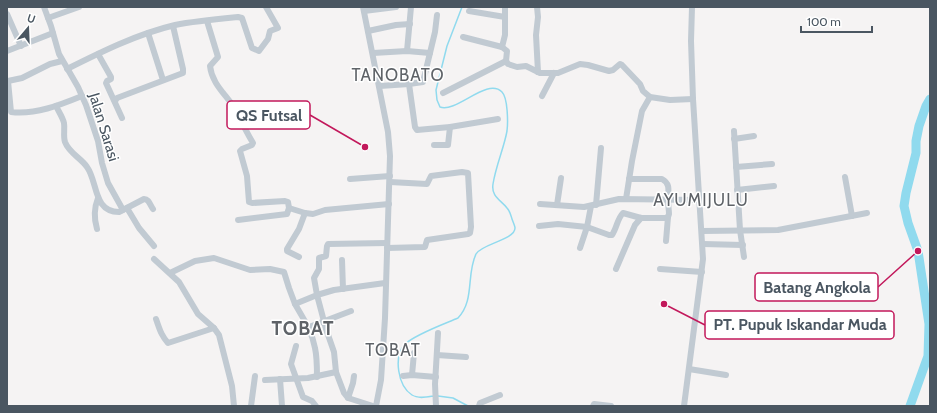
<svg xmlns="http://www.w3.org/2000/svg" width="937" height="413" viewBox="0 0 937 413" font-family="Cabin,sans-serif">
<rect width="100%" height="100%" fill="#f5f3f3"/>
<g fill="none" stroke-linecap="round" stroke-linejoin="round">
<g stroke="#90daee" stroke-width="1.5">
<path d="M434,396C427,397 418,399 412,395C398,386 393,357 405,344C416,334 444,324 458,318C475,300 466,275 476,254C481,244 515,240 515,228C515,226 513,222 512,219C511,216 510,211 507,208C501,200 491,197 493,184C496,165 504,148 507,131C508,123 508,98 502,92C487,77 457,113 440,107L437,100L436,90L447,46L462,7"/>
<polyline points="438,396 453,398 468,406"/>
</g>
<polyline stroke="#90daee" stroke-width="9" points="910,406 928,356 929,324 918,251 908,223 904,206 906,193 916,153 916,141 919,126 926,106 930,99"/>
<g stroke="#c1cad2" stroke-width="6">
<polyline points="44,7 51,26 59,54 78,87 86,105 98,141 102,163 108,183 123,210"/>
<polyline points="363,7 388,132 390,156 385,318 381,380 376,406"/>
<polyline points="537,7 538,17 536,35 538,72"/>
<polyline points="364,11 396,7"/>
<polyline points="469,11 505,17"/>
<polyline points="7,14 21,46"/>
<polyline points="48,18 79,7"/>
<path d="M207,21L218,57L210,66C212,85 228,96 237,112C242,123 247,133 253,143L252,145L242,149L240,151L247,176L249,202L252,203L285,201L288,202L289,208L287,214L238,220"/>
<polyline points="368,31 396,25 410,24"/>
<polyline points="148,33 163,80"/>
<polyline points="463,37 502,47 507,51 506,61"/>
<polyline points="502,47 505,35 505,7"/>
<polyline points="7,51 53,33"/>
<polyline points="407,51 411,7"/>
<polyline points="373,53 407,51 430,53"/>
<polyline points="98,54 111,77 111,79 107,81 106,83 122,118"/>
<path d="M62,61L50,64L22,78L8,81L11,112C35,115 60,105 82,96"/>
<polyline points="506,61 508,64 517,67 526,66 540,73 558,73 580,64 588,65 609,71 613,70 620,64 622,65 640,84 643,91 650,97 670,100 693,99"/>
<path d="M67,69C101,52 137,34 175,25C195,21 217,19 238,17L242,18L252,48L259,51L268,39L270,31L278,28L266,7"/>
<polyline points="409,84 415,127 417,130 450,127 498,119"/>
<polyline points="380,86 409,84 423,82 435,32 437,15"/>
<polyline points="443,93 506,61"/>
<polyline points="542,96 554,73"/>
<polyline points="115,101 117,98 183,73 183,69 173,26"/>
<path d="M56,106C59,112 63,118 64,123C65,129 63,136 65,142C69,153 81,158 87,167C98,182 93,212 119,212L144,199C149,199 150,205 153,209"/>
<polyline points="734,131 740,230 744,257"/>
<polyline points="734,139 754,136"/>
<polyline points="434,145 448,145 450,127"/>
<polyline points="736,167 772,164"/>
<polyline points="845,177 852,216"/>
<polyline points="350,179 390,176"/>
<polyline points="737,190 774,186"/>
<polyline points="626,199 632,161 642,111 650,97"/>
<polyline points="540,204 584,207 619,199 699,200"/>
<polyline points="557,205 561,178"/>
<polyline points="596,205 601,148"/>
<polyline points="127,208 139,228 154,246"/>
<polyline points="289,208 305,213 313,214 325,210 389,204"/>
<path d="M539,226L558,224L587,227L609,235H612C617,228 617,219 623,213L641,218H665L668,217L669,214C669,210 668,205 668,200C668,191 671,184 662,179H629"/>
<path d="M97,229C94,219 94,208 98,198"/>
<polyline points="702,231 778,230 867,213"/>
<polyline points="666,241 668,217"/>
<polyline points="703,244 743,245"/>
<polyline points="387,248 425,247 427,240 468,234 470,233 471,227 468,173 462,172 431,176 427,184 390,182"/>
<polyline points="580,248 587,227 591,206"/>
<polyline points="299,257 287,251 287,249 299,229 305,213"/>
<polyline points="154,259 179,282 198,314 214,328 219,335 232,386 234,406"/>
<polyline points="342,260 343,289"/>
<polyline points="616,269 635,225 641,218"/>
<polyline points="660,269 702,272"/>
<polyline points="170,273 195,261 214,258 250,270 270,269 284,272 289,288 295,304"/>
<path d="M156,319C160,330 161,335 168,343L214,328"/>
<polyline points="309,327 351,311"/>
<polyline points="296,346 291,364 303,397 312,401 316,406"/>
<polyline points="437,355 466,357"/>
<polyline points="689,369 726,375"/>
<polyline points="412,375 414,353"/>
<polyline points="403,376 412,375 436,377"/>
<path d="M317,377C317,367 317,357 315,348C312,331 303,318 295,304L317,295L314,278L319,269V258L326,256L327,246L328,244L387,243"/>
<polyline points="280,379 282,406"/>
<polyline points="265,380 308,378 336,372"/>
<polyline points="348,398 353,383 354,376"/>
<polyline points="251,406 255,376"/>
<polyline points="373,406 348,398 344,393 336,372 334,352 326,329 317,295 334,290 385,283"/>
<polyline points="436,406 435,384 438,333"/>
<polyline points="479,406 480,403 500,395"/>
<polyline points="593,406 594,404 611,406"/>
<polyline points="684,406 703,259 693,99 691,41 692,7"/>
</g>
</g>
<g text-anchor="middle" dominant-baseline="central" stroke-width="3" stroke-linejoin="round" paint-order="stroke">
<g font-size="15" fill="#4a5661" stroke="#fff">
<text transform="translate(104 127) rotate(73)">Jalan Sarasi</text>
</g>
<g font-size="17" letter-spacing="1" fill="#5f6368" stroke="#fff">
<text x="398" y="75">TANOBATO</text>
<text x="701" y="200">AYUMIJULU</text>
<text x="393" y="350">TOBAT</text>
</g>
<g font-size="19" font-weight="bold" letter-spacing="1" fill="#5f6368" stroke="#fff">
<text x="303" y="328">TOBAT</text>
</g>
</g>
<path fill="none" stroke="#c2185b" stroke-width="1.5" d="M365 147L310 115M918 251L878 287M664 304L705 325"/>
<g fill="#c2185b" stroke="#fff" stroke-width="1.5">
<circle cx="365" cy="147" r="4"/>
<circle cx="918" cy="251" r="4"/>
<circle cx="664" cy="304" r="4"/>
</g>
<g fill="#fff" stroke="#c2185b" stroke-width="1.5">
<rect x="227" y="101" width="83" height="28" rx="4"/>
<rect x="755" y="273" width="123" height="28" rx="4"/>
<rect x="705" y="311" width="189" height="28" rx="4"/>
</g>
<g font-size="16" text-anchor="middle" font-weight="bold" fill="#4a5661">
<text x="269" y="121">QS Futsal</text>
<text x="817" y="293">Batang Angkola</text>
<text x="800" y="330">PT. Pupuk Iskandar Muda</text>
</g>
<rect width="937" height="413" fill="none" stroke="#4a5661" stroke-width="16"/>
<g transform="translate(28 28) rotate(19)" stroke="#ffffff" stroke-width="3" paint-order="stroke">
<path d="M0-3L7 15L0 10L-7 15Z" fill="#4a5661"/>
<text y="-6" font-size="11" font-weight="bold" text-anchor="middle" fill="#4a5661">U</text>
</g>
<path d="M801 26v6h71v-6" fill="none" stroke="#4a5661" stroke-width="2"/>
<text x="807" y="26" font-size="12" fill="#4a5661" stroke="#ffffff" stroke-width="3" paint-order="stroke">100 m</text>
</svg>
